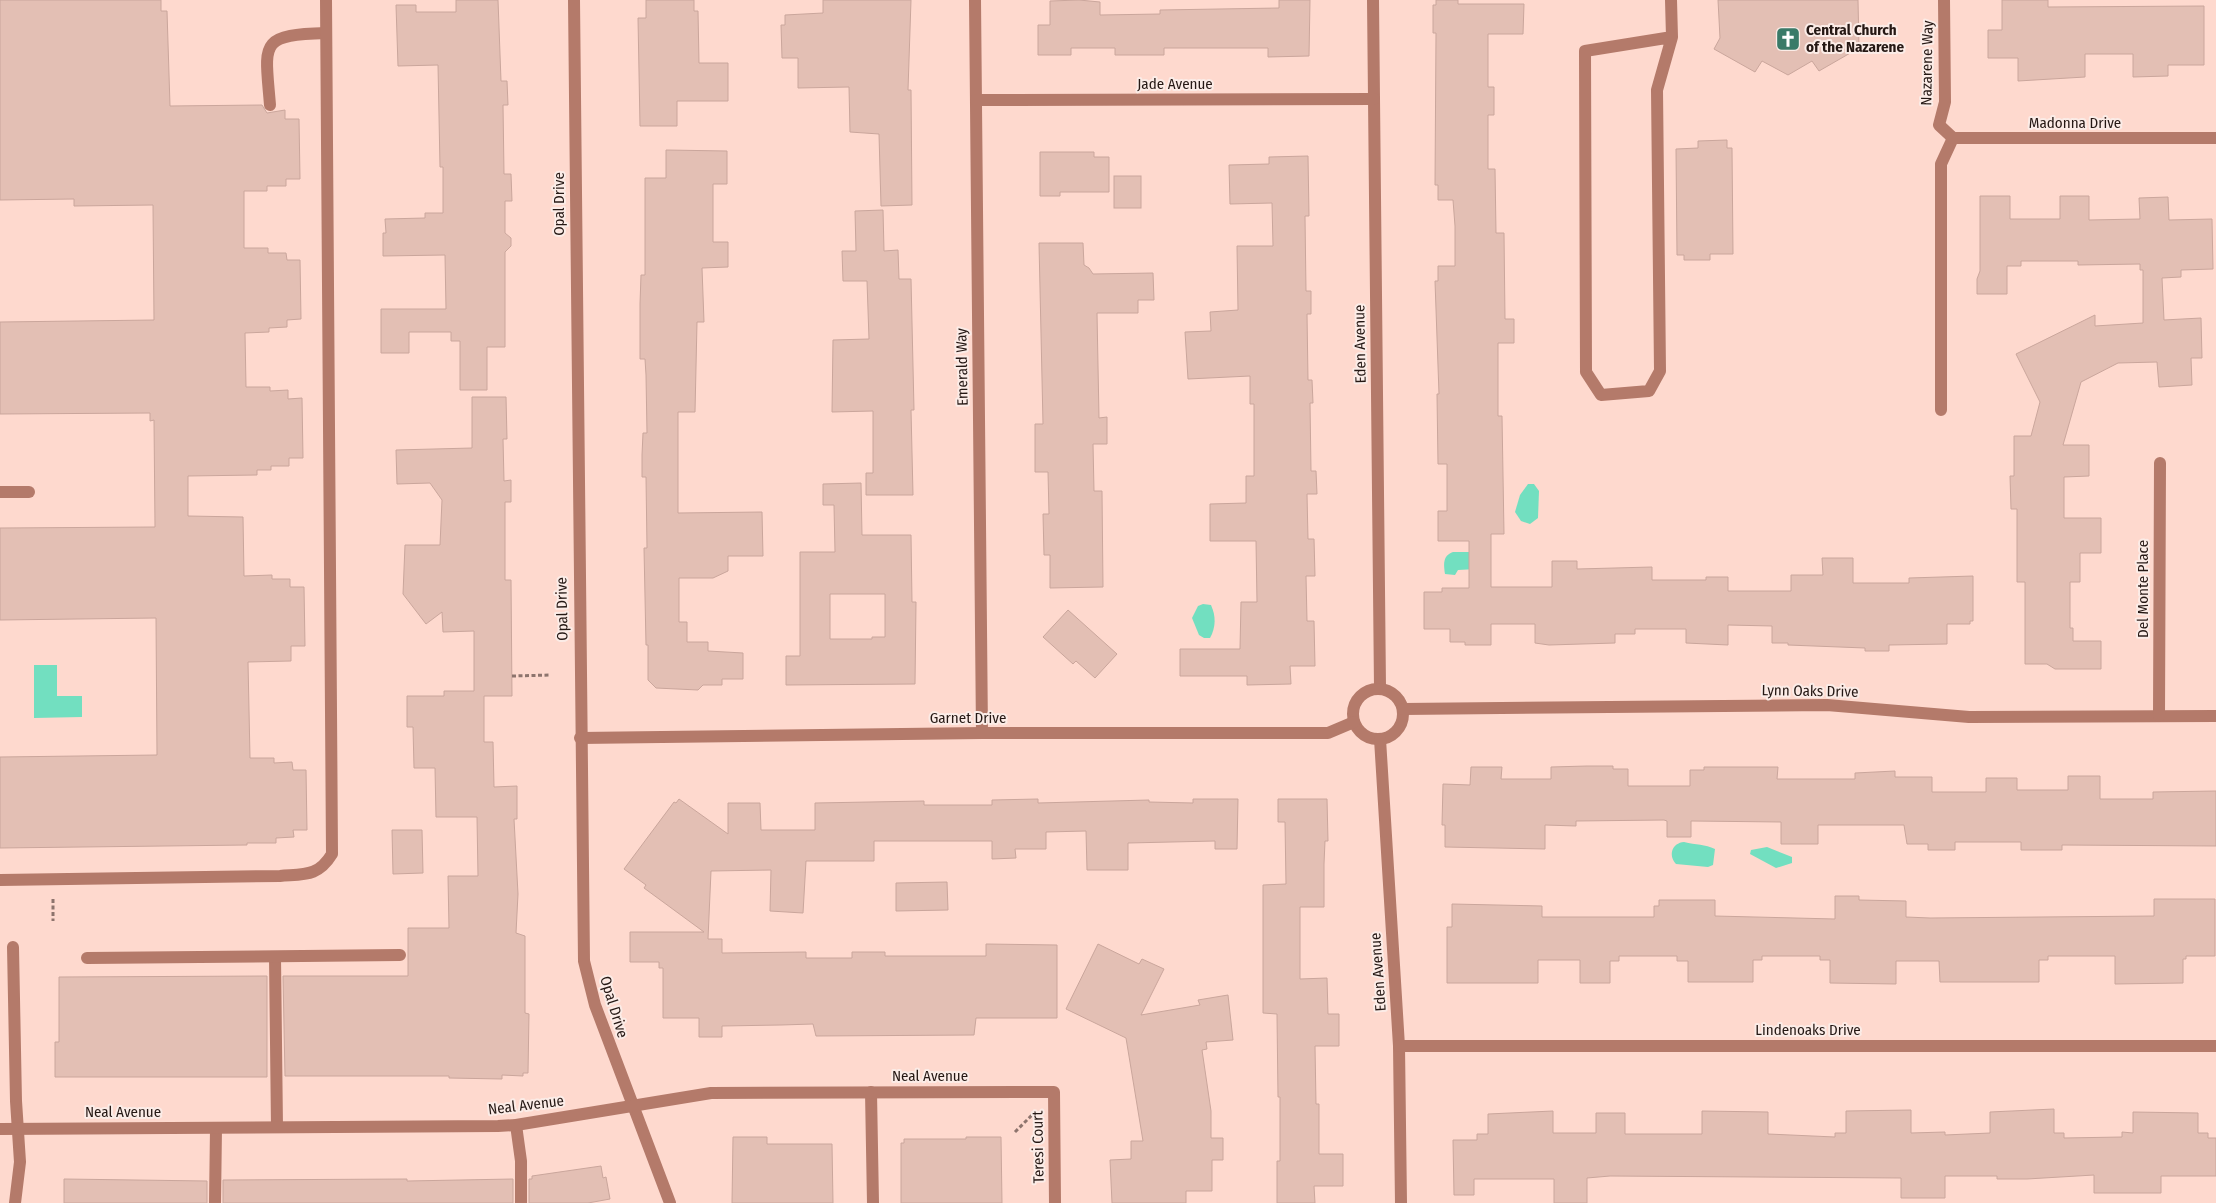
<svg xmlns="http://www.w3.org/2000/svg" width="2216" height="1203" viewBox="0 0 2216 1203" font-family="'Fira Sans Condensed',sans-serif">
<rect width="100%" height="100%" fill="#fed9ce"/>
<g fill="#72dfc0">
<polygon points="1528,484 1534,484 1539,491 1538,518 1530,524 1521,521 1515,512 1520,495"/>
<path d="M1453,552H1480L1477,569L1458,570L1455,575L1445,574C1444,565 1442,556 1453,552Z"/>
<path d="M1203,604L1211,605C1216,616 1216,627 1210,638H1204L1199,635L1192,618L1198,606Z"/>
<polygon points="34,665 57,665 57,696 82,696 82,717 34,718"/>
<path d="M1684,842C1696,845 1705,844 1715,849L1713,865L1708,867L1676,864C1668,855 1672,843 1684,842Z"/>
<polygon points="1767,847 1792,857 1792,863 1776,868 1750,854 1751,850"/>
</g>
<g fill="#e3bfb4" stroke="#caa69c" fill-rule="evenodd">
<polygon points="0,0 161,0 161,11 167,11 170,106 262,105 267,113 285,110 285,119 299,119 300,179 286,179 286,186 267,186 267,191 244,191 244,248 268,248 268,253 286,253 287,260 300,260 301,319 287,320 287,327 269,328 269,332 245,333 246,387 270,387 270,391 288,390 288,399 302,398 303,458 289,458 289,466 271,466 271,470 257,470 257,475 188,476 188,516 243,517 244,576 272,575 272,579 290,579 290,587 304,587 305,646 291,646 291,661 248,662 250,758 274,758 274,763 292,762 293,770 306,770 307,830 293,830 294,837 276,838 276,843 247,843 247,845 0,848 0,757 157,755 156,618 0,620 0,528 155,527 154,420 150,421 150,413 0,414 0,322 154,320 153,205 74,206 74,199 0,200"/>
<polygon points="456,0 498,0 501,81 507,81 508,105 503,105 504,174 511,174 512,201 505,201 505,233 511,238 511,246 505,252 505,347 487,347 487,390 460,390 460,341 451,341 451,332 409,332 409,353 381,353 381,309 446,309 445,255 383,256 383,233 386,233 385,219 425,218 425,213 443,213 443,167 440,167 438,65 398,66 396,5 416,5 416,12 456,12"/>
<polygon points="646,0 694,0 694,11 698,11 699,63 728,63 728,101 677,101 677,126 640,126 638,18 646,18"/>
<polygon points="823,0 911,0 908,90 911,90 912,205 881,206 879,134 850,132 849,87 798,88 798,58 782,58 781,25 785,25 785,15 823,13"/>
<polygon points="1079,0 1100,2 1100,15 1160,14 1160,10 1279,8 1279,0 1310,0 1309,56 1268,57 1268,48 1164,48 1164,55 1115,55 1115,48 1071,48 1071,55 1038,55 1038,25 1050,25 1050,1"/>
<polygon points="1436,0 1458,0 1458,4 1524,4 1523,34 1488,34 1488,87 1494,87 1494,115 1488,115 1488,169 1495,169 1496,233 1504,233 1505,319 1514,319 1514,343 1498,343 1498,416 1502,416 1504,534 1491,534 1491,587 1552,587 1552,561 1577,561 1577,569 1652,567 1652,580 1706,580 1706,577 1728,577 1728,591 1791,591 1791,575 1823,575 1822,558 1853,558 1853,583 1909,583 1909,578 1973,576 1973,621 1970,621 1970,624 1947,624 1947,644 1889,645 1889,651 1865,651 1865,648 1788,645 1788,643 1772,643 1772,626 1728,625 1728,645 1686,643 1686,629 1635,629 1635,634 1615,634 1615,643 1549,645 1535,643 1535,624 1491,624 1491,645 1465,645 1465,642 1450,642 1450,629 1424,629 1424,592 1442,592 1442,588 1469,588 1469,541 1438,541 1438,511 1447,511 1447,464 1438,464 1437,394 1439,394 1435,281 1438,281 1438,266 1455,266 1455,226 1453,200 1438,200 1438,185 1435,185 1436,33 1433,33 1433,5 1436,5"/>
<polygon points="1718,0 1858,0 1859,48 1819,71 1812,61 1788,75 1762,61 1755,72 1714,49 1720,38"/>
<polygon points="2002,0 2048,0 2048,7 2204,6 2204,65 2168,65 2168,76 2133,77 2133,54 2085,54 2085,77 2018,81 2018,58 1988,58 1988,30 2002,30"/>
<polygon points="1727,140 1727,148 1732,148 1733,254 1710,254 1710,260 1684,260 1684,255 1677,255 1676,149 1698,148 1698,141"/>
<polygon points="666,150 727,151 727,184 713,184 713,242 728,242 728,267 702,268 704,322 697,322 695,412 678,412 678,513 762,512 763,556 728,556 728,571 713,578 679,578 679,622 687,622 687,642 708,642 708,651 743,653 743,679 722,679 722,685 703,685 698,690 656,688 648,680 648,645 646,645 644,548 647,548 646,477 642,477 642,455 643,433 647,433 646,375 645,359 640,359 640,304 641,275 645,275 645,178 666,178"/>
<polygon points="1040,152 1094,152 1094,157 1109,157 1109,192 1060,192 1060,196 1040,196"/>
<polygon points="1308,156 1309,216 1305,216 1306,291 1311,291 1311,314 1307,314 1308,380 1312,380 1313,403 1310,403 1311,471 1316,471 1317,494 1307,494 1308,539 1314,539 1315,576 1306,576 1307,621 1314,621 1315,666 1290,666 1291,684 1247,685 1247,676 1180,676 1180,649 1240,649 1241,602 1257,602 1256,541 1210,541 1210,504 1246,503 1246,476 1254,476 1254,404 1250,404 1250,376 1188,379 1185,332 1211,331 1210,312 1238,310 1237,246 1273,246 1272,203 1230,204 1229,165 1269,164 1269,157"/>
<rect x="1114" y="176" width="27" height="32"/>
<polygon points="1980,196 2010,196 2010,219 2060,219 2060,196 2089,196 2089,220 2140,219 2139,198 2168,197 2169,220 2212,219 2213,269 2181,270 2181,277 2162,278 2164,320 2201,318 2202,358 2191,358 2192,385 2159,387 2157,362 2118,363 2081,382 2063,445 2089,445 2089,476 2064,477 2064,518 2101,518 2101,553 2080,553 2080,582 2070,582 2070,628 2073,628 2073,641 2101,641 2101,669 2055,669 2047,664 2025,664 2025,582 2017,582 2017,509 2011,509 2010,476 2014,476 2014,436 2031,436 2040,402 2016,354 2095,315 2095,326 2143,323 2143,270 2140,270 2140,264 2078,265 2078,261 2021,261 2021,266 2007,266 2007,294 1977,294 1977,279 1980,271"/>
<polygon points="883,210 884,251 898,250 899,279 911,279 914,410 911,410 913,495 866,495 866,473 873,473 873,411 832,412 833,340 869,339 867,281 843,281 842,251 856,251 855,211"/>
<polygon points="1039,243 1083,243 1084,265 1089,268 1093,274 1153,273 1154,300 1138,300 1138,313 1097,313 1099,418 1107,417 1107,444 1093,444 1094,491 1102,491 1103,587 1050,588 1050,555 1044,555 1043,514 1049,514 1048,472 1035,472 1035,424 1043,424"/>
<polygon points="472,397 506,397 507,439 503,439 504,481 511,480 511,502 505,502 505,580 511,580 512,696 484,696 484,742 493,742 494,787 517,786 517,819 514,819 518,894 516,933 525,936 525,1013 529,1014 528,1073 523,1073 523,1076 502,1075 502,1079 449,1078 449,1076 285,1076 283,976 408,976 408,928 449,928 448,876 478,876 477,817 436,817 435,768 414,768 413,727 407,727 407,696 444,696 444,691 474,691 474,631 443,632 442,612 426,624 403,594 405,545 440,545 442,500 430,483 397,484 396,450 472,448"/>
<path d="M861,483L862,535H911L912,602H916L915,684L786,685V656H800V552H835L834,505H823V484ZM830,594H885V637H872V639H830Z"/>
<polygon points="1068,610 1117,654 1095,678 1076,661 1073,664 1043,637"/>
<polygon points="1587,766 1613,766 1613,769 1628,769 1628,786 1690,786 1690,770 1704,770 1704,767 1778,767 1777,779 1855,779 1855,773 1895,771 1895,777 1932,777 1932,792 1986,792 1986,778 2017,778 2017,790 2068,790 2068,776 2100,776 2100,799 2153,799 2153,792 2216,791 2216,846 2062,845 2062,850 2021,850 2021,842 1955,842 1955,850 1928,850 1928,844 1907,844 1904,825 1818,825 1818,844 1781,844 1781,822 1691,821 1691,837 1667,837 1667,821 1664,820 1576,821 1576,826 1545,825 1545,849 1445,847 1445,825 1442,825 1443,784 1470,785 1471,767 1502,767 1501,779 1551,779 1551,767"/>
<polygon points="679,799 728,834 728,803 760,803 761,830 815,830 815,803 924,801 924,805 992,805 992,800 1038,799 1038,803 1149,800 1149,802 1193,803 1193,799 1238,799 1237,849 1215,849 1215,841 1128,843 1128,870 1087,870 1086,831 1046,832 1046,849 1015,849 1016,858 992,859 992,841 874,841 874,861 806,861 803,913 770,911 771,870 711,871 708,939 722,939 722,953 806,952 806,958 852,958 852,952 885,952 885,956 986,956 986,944 1057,945 1057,1018 976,1018 974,1035 816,1036 813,1024 781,1025 722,1026 722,1037 699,1037 699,1018 663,1018 663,968 659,968 659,962 630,962 630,932 704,932 644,888 646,885 624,869 674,802 676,803"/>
<polygon points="1278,799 1327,799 1328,841 1325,841 1324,864 1324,907 1300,907 1300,979 1327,978 1328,1014 1339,1014 1339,1046 1315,1046 1316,1104 1319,1104 1319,1154 1343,1154 1343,1186 1314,1186 1315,1203 1277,1203 1277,1161 1280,1161 1280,1097 1278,1097 1277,1014 1263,1013 1263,885 1286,884 1285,822 1278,822"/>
<polygon points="392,830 422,830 423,873 393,874"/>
<polygon points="947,882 948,910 896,911 896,883"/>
<polygon points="1835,896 1859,896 1859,900 1906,901 1906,917 1930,918 2154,916 2154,899 2215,899 2215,956 2186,956 2186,959 2183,959 2183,983 2115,984 2115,956 2048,956 2048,960 2039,960 2039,982 1940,982 1939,961 1896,961 1896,984 1830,983 1830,960 1820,960 1820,956 1762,956 1762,960 1753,960 1753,982 1688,982 1688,961 1677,961 1677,956 1619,956 1619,961 1610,961 1610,983 1580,983 1580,960 1538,960 1538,983 1447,983 1447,927 1452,927 1452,904 1542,906 1542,917 1654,917 1654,906 1659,906 1659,900 1715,900 1715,916 1835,919"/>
<polygon points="1098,944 1139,964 1142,959 1164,969 1141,1015 1200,1005 1198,1000 1228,995 1233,1040 1206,1042 1207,1049 1202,1050 1211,1111 1211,1138 1223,1138 1223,1160 1212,1160 1212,1191 1186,1191 1186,1203 1112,1203 1110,1160 1131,1159 1131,1141 1143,1141 1126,1038 1066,1009"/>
<polygon points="267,976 267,1077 55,1077 55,1042 59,1042 59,977"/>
<polygon points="2054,1109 2054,1133 2064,1133 2064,1138 2122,1137 2122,1132 2133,1133 2133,1112 2198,1113 2198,1133 2208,1133 2208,1138 2216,1138 2216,1176 2161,1176 2161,1193 2094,1193 2094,1175 2027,1179 1997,1179 1997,1176 1945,1176 1945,1198 1901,1198 1901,1178 1610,1176 1587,1178 1587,1203 1554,1203 1554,1179 1474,1179 1474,1195 1454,1195 1453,1140 1477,1140 1477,1134 1488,1134 1488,1114 1553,1111 1553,1133 1596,1133 1596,1113 1625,1113 1625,1134 1702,1134 1702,1111 1768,1112 1768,1134 1835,1137 1835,1133 1846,1133 1846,1111 1911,1110 1911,1133 1945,1132 1945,1135 1990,1133 1990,1112"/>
<polygon points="733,1137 767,1137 767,1144 832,1144 833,1203 732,1203"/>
<polygon points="966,1137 1001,1137 1002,1203 901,1203 901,1143 904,1143 904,1139 966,1139"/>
<polygon points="601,1166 603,1178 606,1177 610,1199 588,1203 529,1203 529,1179 532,1179 532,1176"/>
<polygon points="64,1179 207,1181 207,1203 64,1203"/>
<polygon points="407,1179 407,1181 513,1179 513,1203 223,1203 223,1180"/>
</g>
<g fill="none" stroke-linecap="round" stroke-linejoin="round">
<g stroke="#8d746d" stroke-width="3" stroke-dasharray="4 2.5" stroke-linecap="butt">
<polyline points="512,676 551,675"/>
<polyline points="53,899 53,921"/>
<polyline points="1015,1132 1034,1113"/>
</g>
<g stroke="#b47a6a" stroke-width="12">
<polyline points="1671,0 1672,37 1657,90 1660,371 1649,391 1601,395 1586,372 1585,51 1672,37"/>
<path d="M270,105C265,43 258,35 326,33"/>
<polyline points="1941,410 1941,164 1953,138"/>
<polyline points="0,492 29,492"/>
<path d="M0,880L280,876C304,874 318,877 332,854L326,0"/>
<polyline points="13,947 16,1101 20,1162 15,1203"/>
<polyline points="275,957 277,1127"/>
<polyline points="87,958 400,955"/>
<polyline points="871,1092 873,1203"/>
<polyline points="516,1125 521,1161 521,1203"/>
<polyline points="215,1203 216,1128"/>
</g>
<g stroke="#b47a6a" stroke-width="12">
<polyline points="574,0 584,961 595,1005 670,1203"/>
<polyline points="975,0 982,733"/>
<polyline points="1373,0 1380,688"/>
<polyline points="1944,0 1945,102 1939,125 1953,138 2216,138"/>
<polyline points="976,100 1374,99"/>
<circle cx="1378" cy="714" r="25"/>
<polyline points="1403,709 1827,705 1969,717 2216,716"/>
<polyline points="2159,716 2160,463"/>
<polyline points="580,738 982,733 1328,733 1354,722"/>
<polyline points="1380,739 1399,1046 1401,1203"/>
<polyline points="1399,1046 2216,1046"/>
<polyline points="0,1129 498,1126 516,1125 711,1093 1054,1092 1055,1203"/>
</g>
</g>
<defs>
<symbol id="church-square" viewBox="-11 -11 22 22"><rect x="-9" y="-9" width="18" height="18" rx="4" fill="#3a7a68" stroke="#fbece7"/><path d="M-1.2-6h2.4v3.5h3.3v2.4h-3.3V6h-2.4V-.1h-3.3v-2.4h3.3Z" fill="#fff"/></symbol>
</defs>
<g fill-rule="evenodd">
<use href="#church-square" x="1774" y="25" width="28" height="28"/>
</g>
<g text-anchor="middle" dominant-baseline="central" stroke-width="4" stroke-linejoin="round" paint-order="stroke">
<g font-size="15" font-weight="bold" fill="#251814" stroke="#fbece7" text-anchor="start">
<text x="1806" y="30">Central Church<tspan x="1806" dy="17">of the Nazarene</tspan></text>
</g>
<g font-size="15" fill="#251814" stroke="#fbece7">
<text transform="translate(1927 63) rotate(-89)">Nazarene Way</text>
<text x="1175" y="84">Jade Avenue</text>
<text x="2075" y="123">Madonna Drive</text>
<text transform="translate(559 204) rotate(-90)">Opal Drive</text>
<text transform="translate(1360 344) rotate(-91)">Eden Avenue</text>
<text transform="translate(962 367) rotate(-91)">Emerald Way</text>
<text transform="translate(2143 589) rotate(-90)">Del Monte Place</text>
<text transform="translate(562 609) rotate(-91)">Opal Drive</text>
<text transform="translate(1810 691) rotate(1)">Lynn Oaks Drive</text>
<text x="968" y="718">Garnet Drive</text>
<text transform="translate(1378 972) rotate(-94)">Eden Avenue</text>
<text transform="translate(614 1007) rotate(73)">Opal Drive</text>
<text x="1808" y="1030">Lindenoaks Drive</text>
<text x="930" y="1076">Neal Avenue</text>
<text transform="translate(526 1105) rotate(-7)">Neal Avenue</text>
<text x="123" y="1112">Neal Avenue</text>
<text transform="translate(1038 1147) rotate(-91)">Teresi Court</text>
</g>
</g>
</svg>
